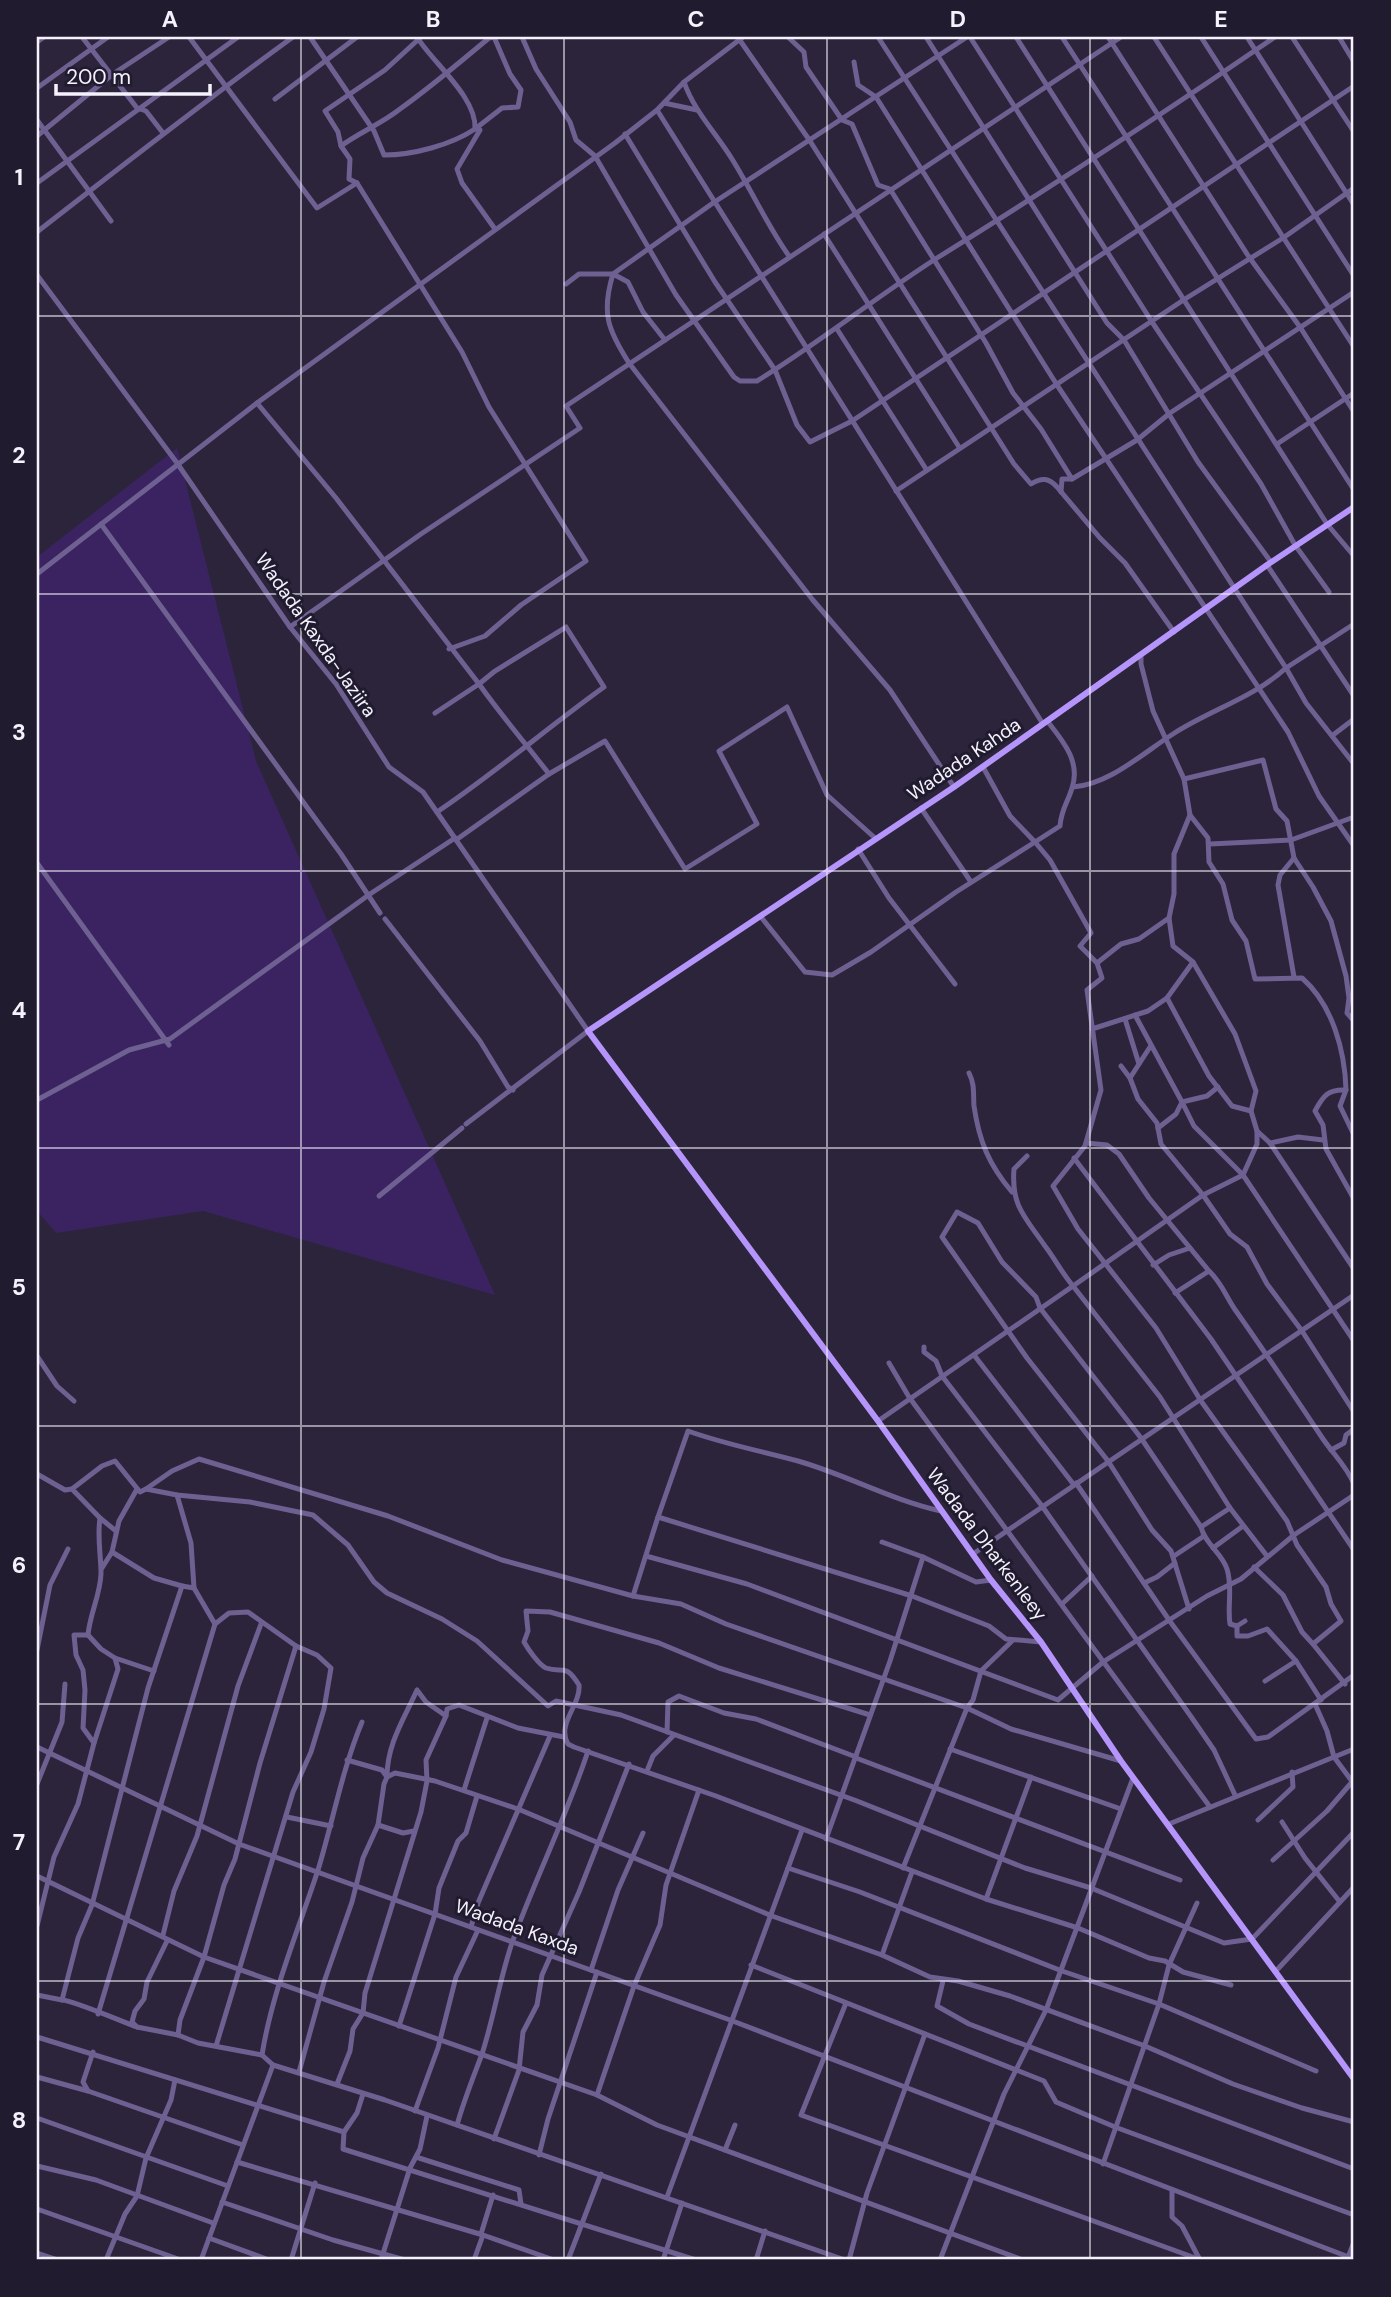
<svg xmlns="http://www.w3.org/2000/svg" width="1391" height="2297" viewBox="0 0 1391 2297" font-family="'DM Sans',sans-serif">
<rect width="100%" height="100%" fill="#2b243a"/>
<polygon fill="#3b2362" points="177,448 256,761 495,1295 203,1211 56,1233 37,1211 37,557"/>
<g fill="none" stroke-linecap="round" stroke-linejoin="round">
<g stroke="#6e6091" stroke-width="5">
<polyline points="82,37 137,108 146,111 163,133"/>
<polyline points="189,37 317,208 357,183 462,352 489,407 586,561 521,605 485,636 449,649"/>
<path d="M310,37L374,131L384,155C413,155 451,145 475,129C477,97 432,62 417,37"/>
<polyline points="494,37 510,74 521,90 518,107 502,108 475,129 480,130 457,169 462,183 495,229"/>
<path d="M522,37L536,69L570,122L576,140L595,156L676,295L734,377L740,381H757C819,343 876,297 937,258C1051,187 1164,113 1275,37"/>
<polyline points="788,37 804,52 806,67 842,120 852,124 878,185 890,189 986,343 1013,393 1041,429 1072,479 1062,479 1061,492"/>
<polyline points="878,37 1286,668 1354,624"/>
<polyline points="926,37 1107,323 1124,340 1198,462 1271,562"/>
<polyline points="970,37 1152,322 1261,484 1295,545 1329,592"/>
<polyline points="1016,37 1327,524 1354,556"/>
<polyline points="1062,37 1354,490"/>
<polyline points="1108,37 1249,257 1300,327 1354,412"/>
<polyline points="1154,37 1354,347"/>
<polyline points="1201,37 1354,276"/>
<polyline points="1247,37 1354,205"/>
<polyline points="1292,37 1354,132"/>
<polyline points="1339,37 1354,62"/>
<path d="M739,39L810,141L1014,464L1031,484C1042,477 1049,478 1057,487L1100,538L1125,563L1174,632"/>
<polyline points="37,42 44,37"/>
<polyline points="854,62 858,85 876,97 1057,385 1288,732 1319,796 1354,846"/>
<path d="M684,82C694,111 716,133 732,159C752,191 767,225 789,256"/>
<polyline points="37,88 108,37"/>
<polyline points="275,99 357,37"/>
<polyline points="664,103 697,110"/>
<polyline points="657,110 1043,724"/>
<polyline points="37,120 111,221"/>
<polyline points="625,134 715,282 775,370 797,425 810,442 852,421 1354,86"/>
<polyline points="37,136 113,74 169,37"/>
<polyline points="341,146 338,132 325,111 385,70 421,37"/>
<polyline points="37,183 238,37"/>
<path d="M357,183L349,179L350,159L341,146C360,132 381,124 400,109C431,87 460,62 489,38L495,37"/>
<path d="M37,232C122,166 206,100 293,37"/>
<polyline points="824,234 959,447"/>
<polyline points="37,275 177,463 290,627 336,684 389,767 423,792 588,1031 466,1124"/>
<polyline points="566,284 579,274 613,274 713,203 967,37"/>
<polyline points="837,329 926,469"/>
<path d="M665,340L643,312L628,282L613,274C601,313 608,330 629,363L812,599L890,690L954,787"/>
<polyline points="257,403 336,498 479,684 435,713"/>
<polyline points="1277,444 1354,393"/>
<polyline points="1072,479 1137,440 1170,413 1354,292"/>
<polyline points="896,491 1185,299 1283,238 1354,188"/>
<polyline points="101,524 341,854 380,913"/>
<polyline points="1267,565 1354,696"/>
<polyline points="37,574 257,403 615,143 657,110 684,82 743,37"/>
<polyline points="290,627 421,534 580,428 566,406 1121,37"/>
<path d="M1141,654V664L1153,711L1184,779L1190,815L1208,838L1209,862L1223,884L1232,920L1246,941L1255,979L1302,978C1333,1005 1345,1052 1346,1090C1328,1089 1323,1096 1315,1111L1323,1125L1326,1149L1354,1199"/>
<path d="M1048,722C1063,741 1081,762 1072,788C1068,802 1061,810 1060,826L1035,842L1050,860L1091,933L1080,946L1097,963L1102,978L1087,990L1101,1090L1085,1146L1053,1186L1078,1229L1156,1328L1201,1401L1287,1521L1297,1545L1326,1587L1331,1604L1341,1621L1313,1644L1345,1684"/>
<polyline points="1333,735 1354,719"/>
<polyline points="1184,779 1263,760 1276,809 1287,821 1294,858 1313,887 1331,921 1346,976 1349,998 1347,1013 1354,1021"/>
<path d="M1073,787C1110,784 1143,753 1173,734C1210,710 1253,698 1286,668L1306,703L1354,764"/>
<polyline points="921,808 971,882"/>
<path d="M437,812C495,773 547,728 604,687L566,627L495,671L479,684C501,715 526,744 549,774L605,741L685,869L757,824L719,751L787,707L827,795L875,838"/>
<polyline points="1190,815 1174,854 1174,894 1169,918 1173,946 1193,962 1235,1034 1256,1091 1251,1111 1257,1131 1257,1144 1243,1175 1203,1195 1073,1286 1160,1397 1230,1508 1267,1556"/>
<polyline points="456,840 549,774"/>
<polyline points="1210,844 1291,840 1354,817"/>
<polyline points="858,849 889,898 955,984"/>
<polyline points="1294,858 1280,875 1278,885 1294,977"/>
<polyline points="37,863 169,1045"/>
<polyline points="761,917 805,972 832,975 871,952 956,892 1035,842 1010,816 983,767"/>
<polyline points="385,919 480,1041 508,1087 513,1090"/>
<polyline points="1097,963 1121,944 1139,939 1169,918"/>
<polyline points="1167,998 1209,1076 1232,1106 1251,1111"/>
<polyline points="1135,1015 1182,1102 1176,1114 1158,1128"/>
<polyline points="1092,1029 1148,1011 1167,998 1193,962"/>
<polyline points="1139,1064 1150,1047"/>
<polyline points="1121,1066 1130,1078 1139,1064 1125,1019"/>
<path d="M969,1073C975,1085 973,1093 974,1106C979,1141 989,1165 1012,1192"/>
<polyline points="1130,1078 1138,1099 1157,1123 1161,1144 1203,1195 1230,1234 1247,1247 1267,1284 1302,1331 1354,1412"/>
<polyline points="1218,1087 1207,1096 1182,1102 1194,1126 1243,1175 1354,1341"/>
<polyline points="1346,1090 1340,1106 1354,1135"/>
<polyline points="37,1100 129,1050 170,1039 370,894 455,838"/>
<polyline points="1257,1131 1270,1143 1298,1137 1323,1140"/>
<polyline points="1086,1143 1107,1145 1119,1154 1149,1198 1209,1271"/>
<polyline points="1270,1143 1354,1269"/>
<polyline points="1074,1158 1211,1339 1354,1550"/>
<polyline points="379,1196 462,1128"/>
<polyline points="1153,1265 1169,1255 1190,1248"/>
<path d="M1175,1293L1209,1271C1222,1283 1226,1297 1236,1311C1265,1352 1293,1394 1321,1436C1332,1453 1346,1465 1354,1484"/>
<polyline points="924,1347 924,1352 936,1361 942,1376 1042,1506 1192,1718 1214,1750 1235,1795"/>
<polyline points="974,1355 1074,1485"/>
<polyline points="37,1356 57,1386 74,1401"/>
<polyline points="889,1363 909,1397 1210,1807"/>
<path d="M878,1421L1073,1286C1062,1273 1055,1259 1045,1246C1025,1217 1011,1206 1014,1169L1027,1156"/>
<polyline points="1331,1450 1344,1443 1346,1435 1354,1429"/>
<polyline points="37,1474 65,1490 72,1489"/>
<polyline points="1076,1483 1169,1620 1256,1739 1268,1737 1354,1675"/>
<polyline points="146,1489 172,1471 199,1459 388,1516 502,1560 633,1596 681,1604 726,1624 967,1708 1011,1729 1121,1761"/>
<polyline points="177,1495 191,1543 194,1588"/>
<path d="M941,1511C891,1500 847,1475 798,1461C761,1451 724,1444 688,1431L658,1517L912,1596L989,1626L1006,1639L1041,1642"/>
<polyline points="100,1518 116,1531"/>
<polyline points="1201,1527 1230,1508"/>
<polyline points="882,1542 923,1557 976,1582 991,1580"/>
<polyline points="1213,1548 1243,1526"/>
<polyline points="112,1552 119,1521 137,1489"/>
<polyline points="973,1554 1354,1295"/>
<polyline points="646,1556 747,1584 1058,1700 1103,1662 1207,1596 1241,1579 1294,1535 1354,1495"/>
<polyline points="1174,1556 1204,1536"/>
<polyline points="1254,1567 1283,1595 1302,1632 1313,1644"/>
<polyline points="102,1568 112,1552 154,1578 182,1586"/>
<polyline points="1144,1583 1157,1577 1175,1563"/>
<polyline points="633,1596 658,1517"/>
<polyline points="1063,1603 1092,1576"/>
<path d="M1189,1609L1171,1551L1152,1530L1108,1461L1027,1358L942,1237L957,1212L978,1223L1002,1262L1036,1297L1040,1308L1141,1438L1201,1527C1205,1544 1222,1553 1227,1569C1233,1588 1227,1606 1230,1624L1237,1626L1245,1621"/>
<polyline points="1237,1626 1237,1636 1248,1636 1267,1629 1296,1661 1321,1700"/>
<polyline points="37,1650 50,1585 68,1549"/>
<polyline points="115,1658 154,1671"/>
<polyline points="1265,1681 1296,1661"/>
<path d="M870,1715L719,1668L659,1643L550,1612L526,1611L528,1631L524,1642C528,1649 539,1665 546,1668C563,1674 565,1662 579,1685C581,1705 556,1724 568,1744L574,1747L716,1796L986,1899L1078,1928L1149,1958L1165,1961L1183,1972L1231,1985"/>
<polyline points="446,1716 447,1709 459,1705 518,1728 564,1737"/>
<polyline points="667,1732 668,1702 679,1696 724,1713 756,1719 856,1757"/>
<path d="M94,1743L118,1669L115,1658L101,1649L88,1635C90,1613 100,1596 101,1574C101,1555 97,1537 100,1518L72,1489L102,1466L115,1461L140,1492L146,1489L177,1495L250,1502L313,1515L348,1545L374,1582L387,1593L442,1619L477,1641L548,1706L556,1701L621,1715L857,1801L1025,1868L1091,1888L1224,1943L1252,1939L1354,1832"/>
<polyline points="37,1747 239,1844 730,2020 1354,2259"/>
<polyline points="950,1749 1121,1809"/>
<polyline points="856,1758 1180,1880"/>
<polyline points="647,1771 653,1756 674,1735"/>
<polyline points="37,1784 62,1722 65,1684"/>
<polyline points="1354,1784 1334,1757 1354,1749"/>
<polyline points="464,1790 487,1718"/>
<polyline points="287,1817 331,1826"/>
<polyline points="1258,1820 1293,1787 1292,1772"/>
<polyline points="1282,1822 1305,1858 1340,1902"/>
<polyline points="1169,1824 1334,1757 1327,1731 1315,1704"/>
<polyline points="378,1825 403,1833 414,1831"/>
<polyline points="826,1839 890,1661 923,1557"/>
<polyline points="1273,1860 1327,1811 1352,1782"/>
<polyline points="788,1868 860,1892 1062,1971 1159,2004 1316,2071"/>
<polyline points="903,1868 967,1708 973,1700 981,1671 1012,1641"/>
<polyline points="37,1876 204,1957 597,2095 657,2125 1023,2260"/>
<polyline points="986,1899 1031,1777"/>
<polyline points="37,1926 54,1857 78,1804 94,1743 83,1728 85,1690 83,1670 76,1655 74,1635 88,1635"/>
<polyline points="471,1927 478,1903 550,1736"/>
<polyline points="163,1935 174,1891 197,1836 238,1686 261,1624"/>
<polyline points="167,1941 147,1982 144,1999 135,2011 132,2022 137,2027 178,2035 198,2043 262,2055"/>
<polyline points="882,1955 912,1872"/>
<polyline points="751,1965 1044,2081 1056,2102 1115,2127 1354,2215"/>
<polyline points="591,1970 618,1890 643,1833"/>
<polyline points="1275,1972 1354,1887"/>
<polyline points="943,1981 937,2006 969,2024 1354,2169"/>
<polyline points="37,1995 62,2000"/>
<polyline points="846,2003 801,2115 1201,2260"/>
<path d="M98,2014L215,1624L194,1588L182,1586L148,1688L92,1905L78,1938L62,2000C72,2000 123,2022 137,2027"/>
<polyline points="399,2026 435,1914 439,1888 458,1841 466,1833 477,1796"/>
<polyline points="178,2035 180,2020 204,1957 224,1885 235,1859 260,1763 296,1646 248,1612 229,1613 215,1624"/>
<polyline points="37,2037 344,2132"/>
<polyline points="216,2046 293,1792 311,1752 324,1709 331,1668 317,1655 296,1646"/>
<polyline points="93,2052 83,2082 88,2091 243,2145"/>
<polyline points="273,2065 385,2100 845,2260"/>
<polyline points="299,2072 324,1982 352,1902 363,1858 378,1825 384,1784 387,1777 395,1773 435,1781 518,1809 772,1916 882,1955 930,1977 958,1981 1010,1996 1145,2046 1233,2084 1302,2108 1354,2122"/>
<polyline points="37,2077 88,2091"/>
<path d="M337,2084L350,2051L353,2029L363,2013L365,1993L421,1812L427,1781L426,1760L446,1716L426,1702L417,1690C404,1719 387,1744 387,1777L382,1770L347,1760"/>
<polyline points="363,2094 357,2113 344,2132 343,2149 696,2260"/>
<polyline points="597,2095 634,1986 660,1925 666,1885 699,1790"/>
<polyline points="415,2111 438,2048 456,1977 478,1930"/>
<polyline points="37,2118 228,2186"/>
<path d="M457,2125C464,2100 473,2078 482,2054C494,2017 500,1977 513,1940C536,1877 567,1815 588,1751"/>
<polyline points="494,2139 519,2070 523,2032 537,2005 542,1975 579,1892 629,1764"/>
<polyline points="725,2150 735,2125"/>
<polyline points="539,2155 548,2119 597,1972"/>
<polyline points="416,2157 519,2190 521,2204"/>
<polyline points="237,2162 483,2235 554,2260"/>
<polyline points="1103,2164 1159,2004 1169,1965 1197,1903"/>
<polyline points="37,2166 96,2180 213,2223"/>
<polyline points="1172,2190 1172,2217 1182,2226 1200,2260"/>
<polyline points="667,2197 802,1830"/>
<polyline points="222,2202 333,2240 405,2260"/>
<polyline points="37,2209 181,2260"/>
<polyline points="481,2234 493,2195"/>
<polyline points="209,2238 269,2260"/>
<polyline points="37,2253 58,2260"/>
<polyline points="106,2260 125,2214 137,2196 146,2158 171,2100 175,2080"/>
<path d="M201,2260L273,2065L262,2055C272,1992 298,1931 318,1870C333,1821 342,1770 362,1722"/>
<polyline points="291,2260 315,2183"/>
<polyline points="381,2260 410,2168 420,2149 427,2116"/>
<polyline points="474,2260 483,2235"/>
<polyline points="568,2260 601,2174"/>
<polyline points="663,2260 682,2203"/>
<polyline points="756,2260 765,2231"/>
<polyline points="849,2260 867,2193 925,2034"/>
<polyline points="940,2260 1004,2094 1046,2010 1133,1778"/>
<polyline points="1217,2260 1225,2260"/>
<polyline points="1347,2260 1354,2242"/>
</g>
<polyline stroke="#b595fb" stroke-width="6" points="1354,507 1267,565 954,787 588,1031 878,1421 991,1580 1041,1642 1121,1761 1354,2079"/>
</g>
<path fill="none" stroke="#f5f2fe" stroke-width="2" stroke-opacity="0.55" d="M301,37V2260M564,37V2260M827,37V2260M1090,37V2260M37,316H1354M37,594H1354M37,871H1354M37,1148H1354M37,1426H1354M37,1704H1354M37,1981H1354"/>
<g text-anchor="middle" dominant-baseline="central" stroke-width="6" stroke-linejoin="round" paint-order="stroke">
<g font-size="19" fill="#f5f2fe" stroke="#211b2f">
<text transform="translate(316 635) rotate(55)">Wadada Kaxda-Jaziira</text>
<text transform="translate(964 759) rotate(-34)">Wadada Kahda</text>
<text transform="translate(987 1544) rotate(53)">Wadada Dharkenleey</text>
<text transform="translate(517 1927) rotate(20)">Wadada Kaxda</text>
</g>
</g>
<rect width="1391" height="2297" fill="none" stroke="#211b2f" stroke-width="77"/>
<path d="M56 84v10h154v-10" fill="none" stroke="#f5f2fe" stroke-width="3.5"/>
<text x="66" y="84" font-size="21" fill="#f5f2fe" stroke="#211b2f" stroke-width="5" paint-order="stroke">200 m</text>
<rect x="38" y="38" width="1314" height="2220" fill="none" stroke="#f5f2fe" stroke-width="2.5"/>
<g font-size="23" text-anchor="middle" font-weight="bold" fill="#f5f2fe">
<text x="170" y="27">A</text>
<text x="433" y="27">B</text>
<text x="696" y="27">C</text>
<text x="958" y="27">D</text>
<text x="1221" y="27">E</text>
<text x="19" y="185">1</text>
<text x="19" y="463">2</text>
<text x="19" y="740">3</text>
<text x="19" y="1018">4</text>
<text x="19" y="1295">5</text>
<text x="19" y="1573">6</text>
<text x="19" y="1850">7</text>
<text x="19" y="2128">8</text>
</g>
</svg>
